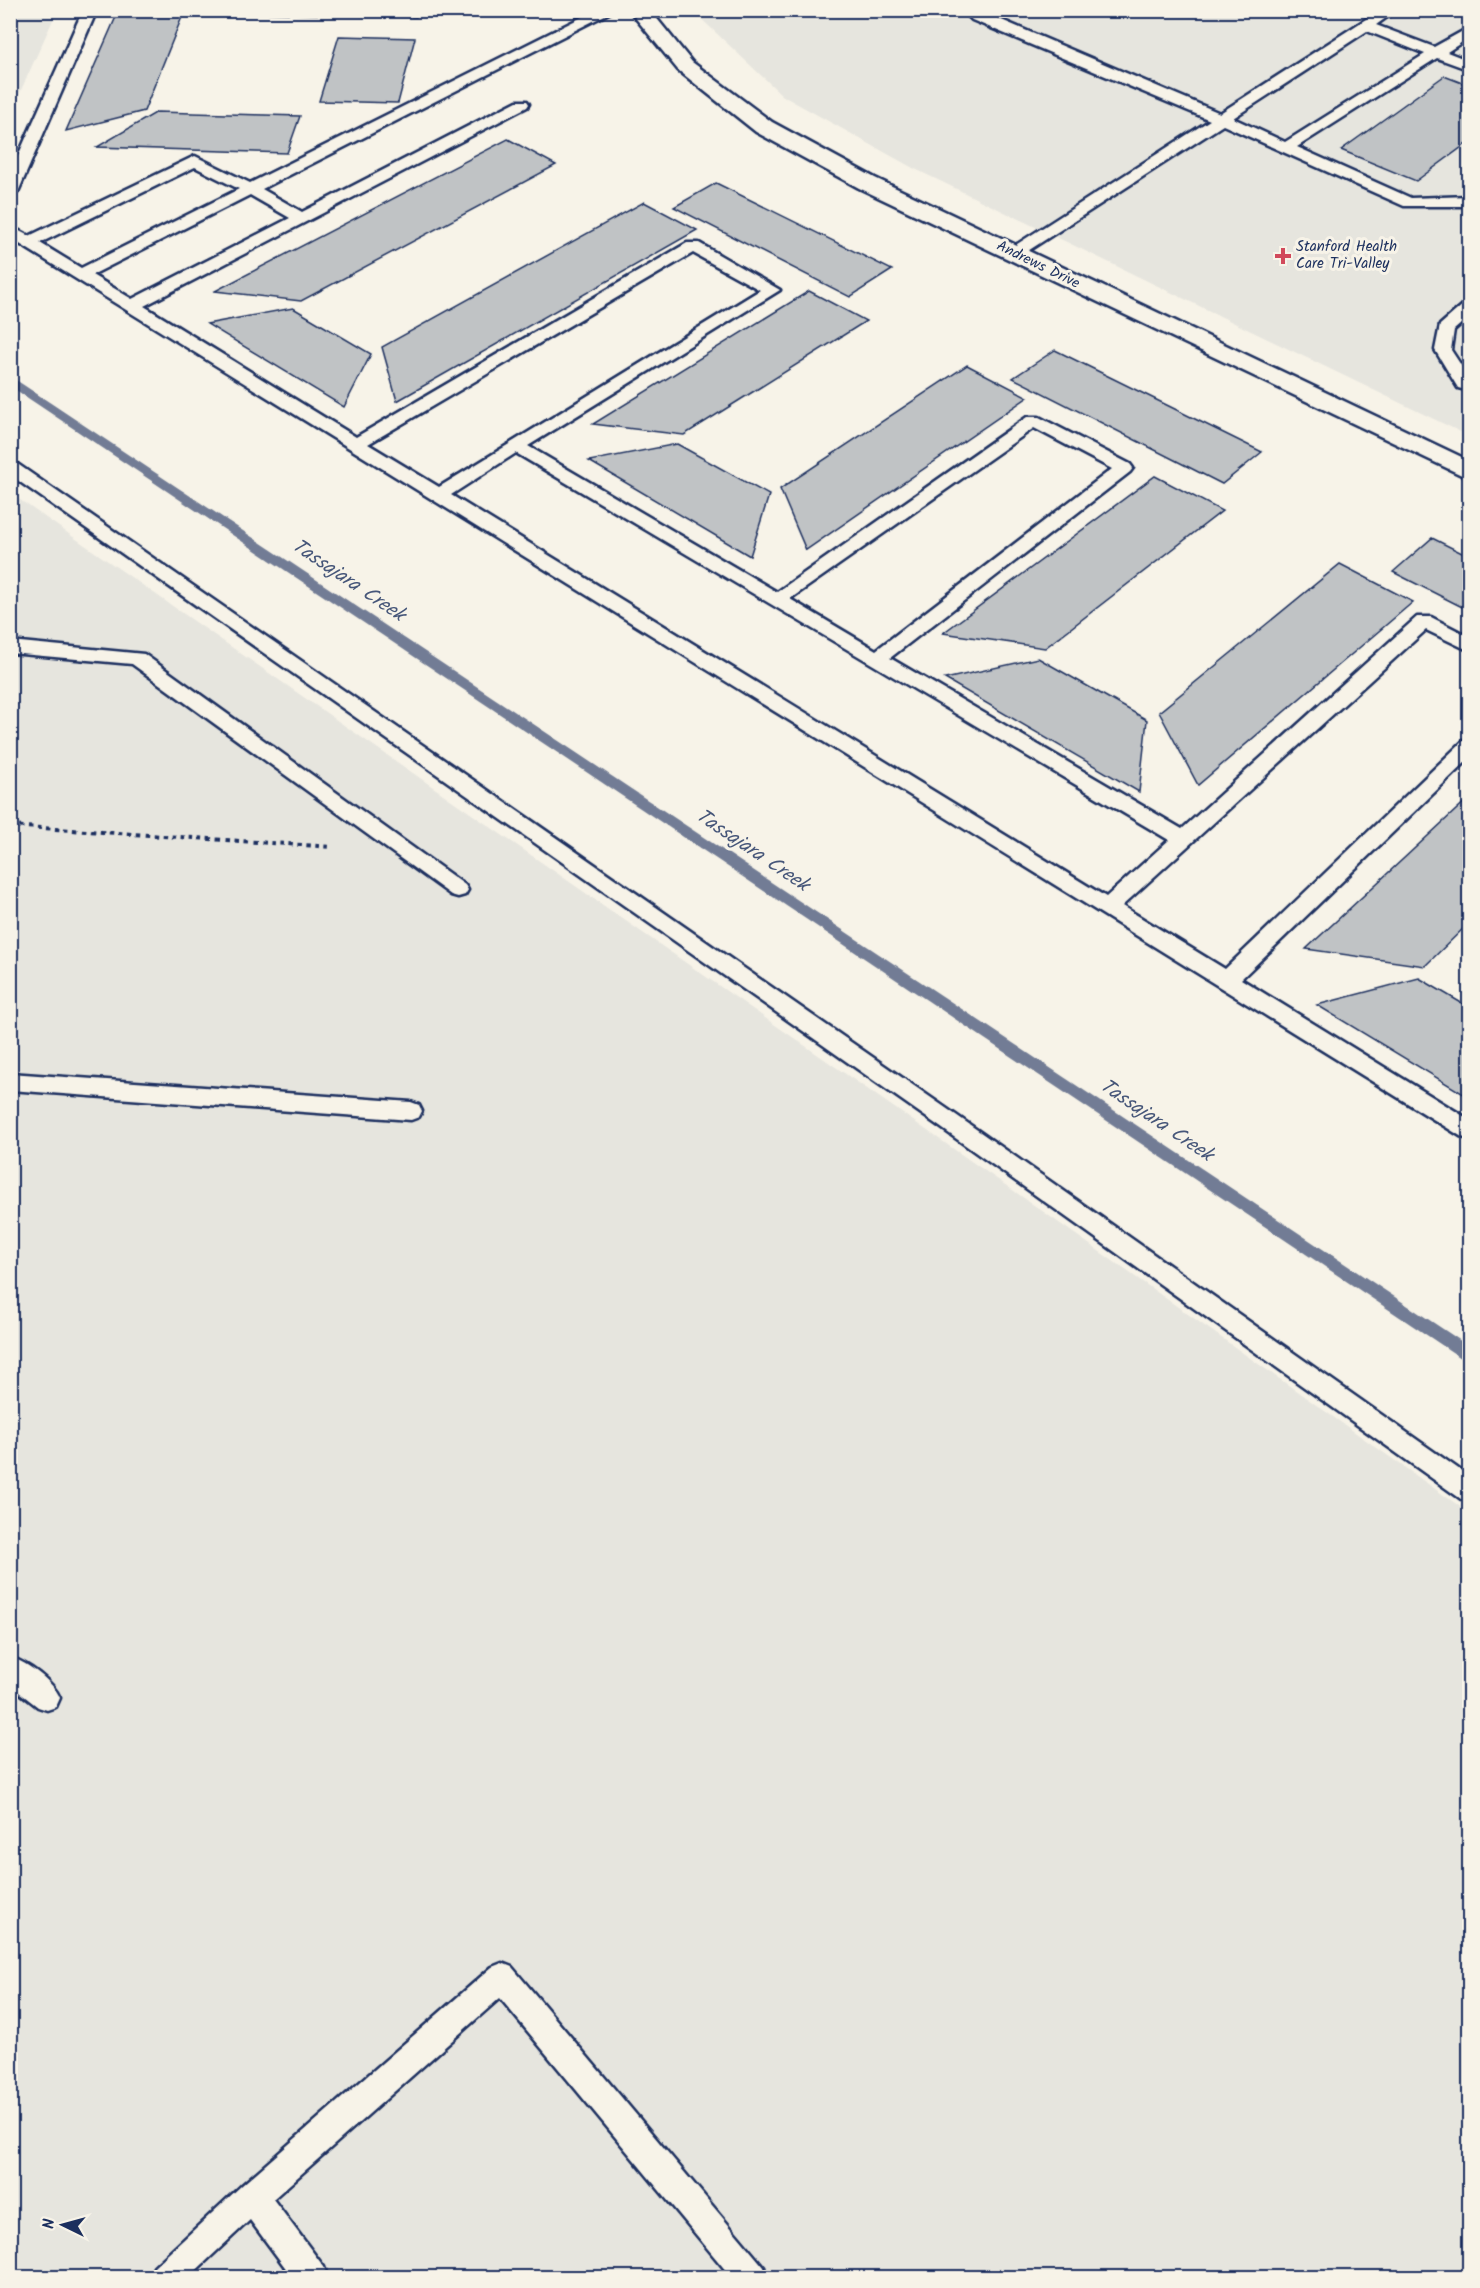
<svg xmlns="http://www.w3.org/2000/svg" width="1480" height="2288" viewBox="0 0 1480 2288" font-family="Kalam,sans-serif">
<rect width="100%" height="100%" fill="#f7f3e8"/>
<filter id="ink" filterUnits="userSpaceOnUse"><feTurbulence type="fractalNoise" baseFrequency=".0167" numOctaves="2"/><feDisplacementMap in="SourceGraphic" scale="12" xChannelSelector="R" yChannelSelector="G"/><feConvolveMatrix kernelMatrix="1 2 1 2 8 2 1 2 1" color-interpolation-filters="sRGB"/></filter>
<g filter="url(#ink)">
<g fill="#e6e5de">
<polygon points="11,10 57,11 11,112 10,11"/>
<polygon points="693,11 1469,11 1469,436 913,168 783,96"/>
<polygon points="10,493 1014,1191 1469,1513 1469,2277 11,2277"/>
</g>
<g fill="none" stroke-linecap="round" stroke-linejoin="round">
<polygon fill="#727c95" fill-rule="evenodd" points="10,376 1470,1347 1470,1364 10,386"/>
</g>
<g fill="#c0c3c5" stroke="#1b2f5e" stroke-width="1.5">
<polygon points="119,10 184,12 144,111 66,131"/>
<polygon points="194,10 418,10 416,17"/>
<polygon points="339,36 415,38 398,103 319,101"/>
<polygon points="1444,76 1470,86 1470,141 1416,181 1341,150"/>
<polygon points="157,112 300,116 287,153 97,147"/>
<polygon points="508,139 556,165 301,301 215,291"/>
<polygon points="716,183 892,270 850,297 674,207"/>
<polygon points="644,202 697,230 397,401 382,347"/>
<polygon points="809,291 866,321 684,435 593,424"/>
<polygon points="293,308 371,354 344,407 207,324"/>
<polygon points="1055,350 1262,452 1222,484 1013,378"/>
<polygon points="967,365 1028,397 806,550 780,489"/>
<polygon points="677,444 769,495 750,556 589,461"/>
<polygon points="1155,476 1222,511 1045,648 943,633"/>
<polygon points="1432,538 1470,557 1470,611 1393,572"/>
<polygon points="1340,564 1413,602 1198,785 1159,712"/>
<polygon points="1038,658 1147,720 1139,792 945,679"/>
<polygon points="1470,797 1470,922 1425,966 1306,949"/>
<polygon points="1419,978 1470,1008 1470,1098 1317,1005"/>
</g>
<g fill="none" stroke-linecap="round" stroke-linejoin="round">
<defs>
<g id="lane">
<polygon points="83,10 97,10 18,192 10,196 10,174"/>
<path d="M596,10H615L262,189L302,212L517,101H527L529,104L527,107L144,306L356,437L687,243H699L780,290L528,446L777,592L1027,417H1039L1130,464L1133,468L1130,472L890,658L1182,829L1417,617H1431L1470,637V651L1426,630L1122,906L1225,969L1463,741L1470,739V758L1241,979L1470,1120V1140L1462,1137L10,238V226L29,236L195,156L250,183ZM195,167L239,189L81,268L40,243ZM250,195L290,218L132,299L92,275ZM693,253L760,290L439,487L368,444ZM1034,428L1112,469L876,650L790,599ZM516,453L1169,840L1106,897L451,495Z"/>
<path d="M962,10H978L1220,113L1380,10H1397L1376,25L1434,47L1470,27V37L1447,52L1470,61V70L1437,58L1297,147L1411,198L1470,196V206H1404L1223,125L1020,256H1008L1006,253L1008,250L1210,120L972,20ZM1367,31L1425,54L1285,142L1233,118Z"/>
<polygon points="1470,302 1470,316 1454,330 1451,350 1470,379 1470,391 1458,388 1435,350 1440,325 1464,304"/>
<polygon points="10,462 16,463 956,1115 1470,1477 1470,1502 1461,1499 940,1127 10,475"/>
<polygon points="10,641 144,654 465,885 468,890 465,895 458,897 451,895 132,664 10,653"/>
<polygon points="10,1073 411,1102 419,1105 422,1111 419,1117 411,1120 10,1090"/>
<path d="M10,1657C28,1663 53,1681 60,1698L56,1707L47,1710L38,1707L10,1685Z"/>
<polygon points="502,1963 512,1967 764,2267 768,2278 732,2278 500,1998 273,2199 324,2267 328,2278 293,2278 250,2220 188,2278 150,2278 154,2267 241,2186 492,1967"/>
</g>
<polygon id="street" points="629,10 650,10 692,62 772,122 875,178 1470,461 1470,479 859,188 756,132 678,70"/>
</defs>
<use href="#lane" stroke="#1b2f5e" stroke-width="5"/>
<use href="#street" stroke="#1b2f5e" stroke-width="5"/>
<polyline stroke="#1b2f5e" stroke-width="4" stroke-dasharray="4.5 4.5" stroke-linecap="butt" points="10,826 333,847"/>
<use href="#lane" fill="#f7f3e8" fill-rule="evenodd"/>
<use href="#street" fill="#f7f3e8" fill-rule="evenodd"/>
</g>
</g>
<path fill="#d1495b" stroke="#f7f3e8" stroke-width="2" d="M1280 247h6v6h6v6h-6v6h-6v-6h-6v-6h6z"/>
<g text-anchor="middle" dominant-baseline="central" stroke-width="6" stroke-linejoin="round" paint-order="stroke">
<g font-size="15" fill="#1b2f5e" stroke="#f7f3e8" text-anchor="start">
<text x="1296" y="247">Stanford Health<tspan x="1296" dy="17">Care Tri-Valley</tspan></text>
</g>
<g font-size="15" fill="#1b2f5e" stroke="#f7f3e8">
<text transform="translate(1038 265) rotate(26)">Andrews Drive</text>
</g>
<g font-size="20" font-style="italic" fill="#465679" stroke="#f7f3e8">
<text transform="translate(348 581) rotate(34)">Tassajara Creek</text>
<text transform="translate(752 851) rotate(34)">Tassajara Creek</text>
<text transform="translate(1156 1121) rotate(34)">Tassajara Creek</text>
</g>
</g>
<rect width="1480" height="2288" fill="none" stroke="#f7f3e8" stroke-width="36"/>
<rect x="18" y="18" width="1444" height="2252" fill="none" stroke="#1b2f5e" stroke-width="2" filter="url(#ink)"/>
<g transform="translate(63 2225) rotate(275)" stroke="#f7f3e8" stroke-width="4.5" paint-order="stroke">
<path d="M0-4.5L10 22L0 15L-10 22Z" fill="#1b2f5e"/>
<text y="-9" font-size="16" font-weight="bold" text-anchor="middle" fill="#1b2f5e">N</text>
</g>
</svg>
